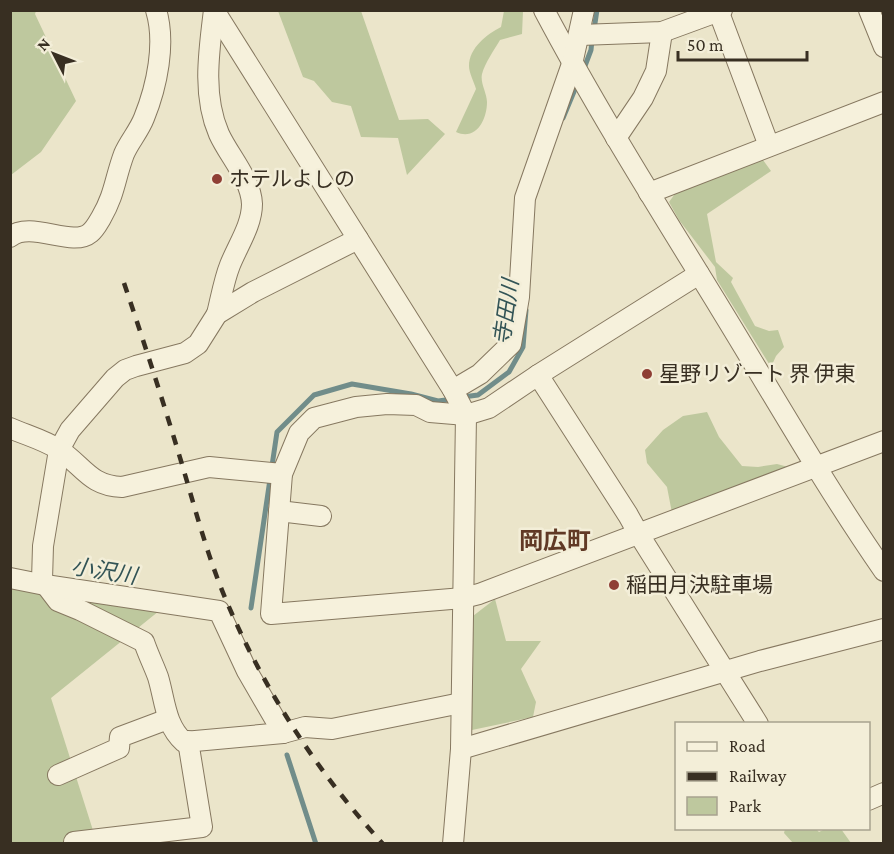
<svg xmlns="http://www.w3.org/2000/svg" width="894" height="854" viewBox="0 0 894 854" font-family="'Crimson Pro','Noto Sans JP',serif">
<rect width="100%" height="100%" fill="#ebe5ca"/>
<g fill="#bec89e">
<polygon points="11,10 36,11 35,14 76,101 41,152 11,175"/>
<polygon points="278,11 361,11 399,120 428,119 445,134 407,175 398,138 361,137 351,106 332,102 314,81 303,77"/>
<path d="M504,11H523L522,34L500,40C494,50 485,63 482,74C480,83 487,93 487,102C487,120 476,141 456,132L476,89C474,82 469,73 469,66C469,48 487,34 501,27Z"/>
<polygon points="747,160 763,160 771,171 707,214 716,262 733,278 731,282 755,326 769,331 778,330 784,347 776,356 771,367 717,280 715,267 679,220 669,202 677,191"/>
<polygon points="707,412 719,437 742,466 758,467 777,464 792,468 672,513 667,487 647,463 645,450 663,430 683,416"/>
<polygon points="10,585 159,611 51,698 97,843 11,843"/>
<path d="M495,599L506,641H541L521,669L536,702L533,717L472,730C466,693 466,653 473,616Z"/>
<polygon points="785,829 816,829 819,832 825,829 841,829 851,843 793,843 784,833"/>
</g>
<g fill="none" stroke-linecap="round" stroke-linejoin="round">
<g stroke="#718d8a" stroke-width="5">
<polyline points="594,30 597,10"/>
<polyline points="583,71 591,50 592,40"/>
<polyline points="563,118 578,82"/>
<polyline points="463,397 478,395 509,372 523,347 526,310"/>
<polyline points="251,608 277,432 314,395 352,384 411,394 438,401 454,399"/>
<polyline points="287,755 316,844"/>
</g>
<defs>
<g id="street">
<polyline points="214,10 453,390 466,415 461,749 453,844"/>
<path d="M214,10C209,51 202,95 219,134C229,156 251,179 252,204C252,225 238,245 230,265C224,280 221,298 217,314"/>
<path d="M544,10C598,112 660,210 720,308C774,396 825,486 884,571"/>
<polyline points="718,10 769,146"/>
<polyline points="869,10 884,47"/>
<polyline points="580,35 662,32 722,10"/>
<polyline points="616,138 643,98 656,71 662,32"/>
<polyline points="649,193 884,102"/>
<path d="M10,237C31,220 72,248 90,233C95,229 98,223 101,218C115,194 115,178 124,154C129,142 139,131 144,118C157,86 166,43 156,10"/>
<path d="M358,239L253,292L217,314L198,344L185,353L136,366L125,370L115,378L70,430L59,450L43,546L42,580L58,601L80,610L144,642C148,654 154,666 158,677C165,700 165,725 184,742L283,733L305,727L332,729L461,703"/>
<polyline points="538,375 699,274"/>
<polyline points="453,390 480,374 511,344 519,297 525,198 572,64 584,10"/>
<path d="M10,428C26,435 44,440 58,449C83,465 89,486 122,487L209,467L282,474"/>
<polyline points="279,511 321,516"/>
<polyline points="10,578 45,585 219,611 247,671 283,733"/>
<polyline points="758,724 638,533 628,515 538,375 489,408 466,415 430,412 416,405 387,404 356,407 314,418 299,433 282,474 271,614 463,598 479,594 884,441"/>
<polyline points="461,749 760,661 884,629"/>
<polyline points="58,775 119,748 120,737 168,719"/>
<polyline points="868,800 884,793"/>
<polyline points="74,842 202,827 188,741"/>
</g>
</defs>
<use href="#street" stroke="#867860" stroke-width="22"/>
<use href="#street" stroke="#f6f1dc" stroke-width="20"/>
<path stroke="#382f22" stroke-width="4.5" stroke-dasharray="10 10" stroke-linecap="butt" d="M124,283C144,342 163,401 181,461C195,508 207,555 226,600C264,690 317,772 383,844"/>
</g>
<g fill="#8f3f35" stroke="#f3eed8" stroke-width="2">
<circle cx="217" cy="179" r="6"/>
<circle cx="647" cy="374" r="6"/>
<circle cx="614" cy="585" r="6"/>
</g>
<g text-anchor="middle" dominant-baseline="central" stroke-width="5" stroke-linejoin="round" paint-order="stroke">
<g font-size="21" fill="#382f22" stroke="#f3eed8" text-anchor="start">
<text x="229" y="179">ホテルよしの</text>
<text x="659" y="374">星野リゾート 界 伊東</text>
<text x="626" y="585">稲田月決駐車場</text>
</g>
<g font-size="22" font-style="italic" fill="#335456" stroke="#f3eed8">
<text transform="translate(506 312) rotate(-82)">寺田川</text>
<text transform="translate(104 571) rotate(9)">小沢川</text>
</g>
<g font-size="24" font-weight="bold" fill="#603925" stroke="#f3eed8">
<text x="555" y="540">岡広町</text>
</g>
</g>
<rect width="894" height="854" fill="none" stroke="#382f22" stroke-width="24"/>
<rect x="675" y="722" width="195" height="108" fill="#f3eed8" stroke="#a8a28f" stroke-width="1.5"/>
<rect x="687" y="742" width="30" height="9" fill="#f6f1dc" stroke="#a8a28f" stroke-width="1.5"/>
<text x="729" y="752" font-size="18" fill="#382f22">Road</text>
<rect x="687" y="772" width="30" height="9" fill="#382f22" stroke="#a8a28f" stroke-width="1.5"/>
<text x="729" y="782" font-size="18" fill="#382f22">Railway</text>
<rect x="687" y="797" width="30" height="18" fill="#bec89e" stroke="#a8a28f" stroke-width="1.5"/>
<text x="729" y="812" font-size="18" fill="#382f22">Park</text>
<g transform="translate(54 54) rotate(312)" stroke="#f3eed8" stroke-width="4.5" paint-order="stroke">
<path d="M0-4.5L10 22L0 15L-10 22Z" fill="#382f22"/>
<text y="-9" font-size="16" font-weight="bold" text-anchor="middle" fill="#382f22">N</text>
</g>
<path d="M678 51v9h129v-9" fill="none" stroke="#382f22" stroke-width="3"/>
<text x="687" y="51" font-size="18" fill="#382f22" stroke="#f3eed8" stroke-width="4.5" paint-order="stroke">50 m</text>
</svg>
